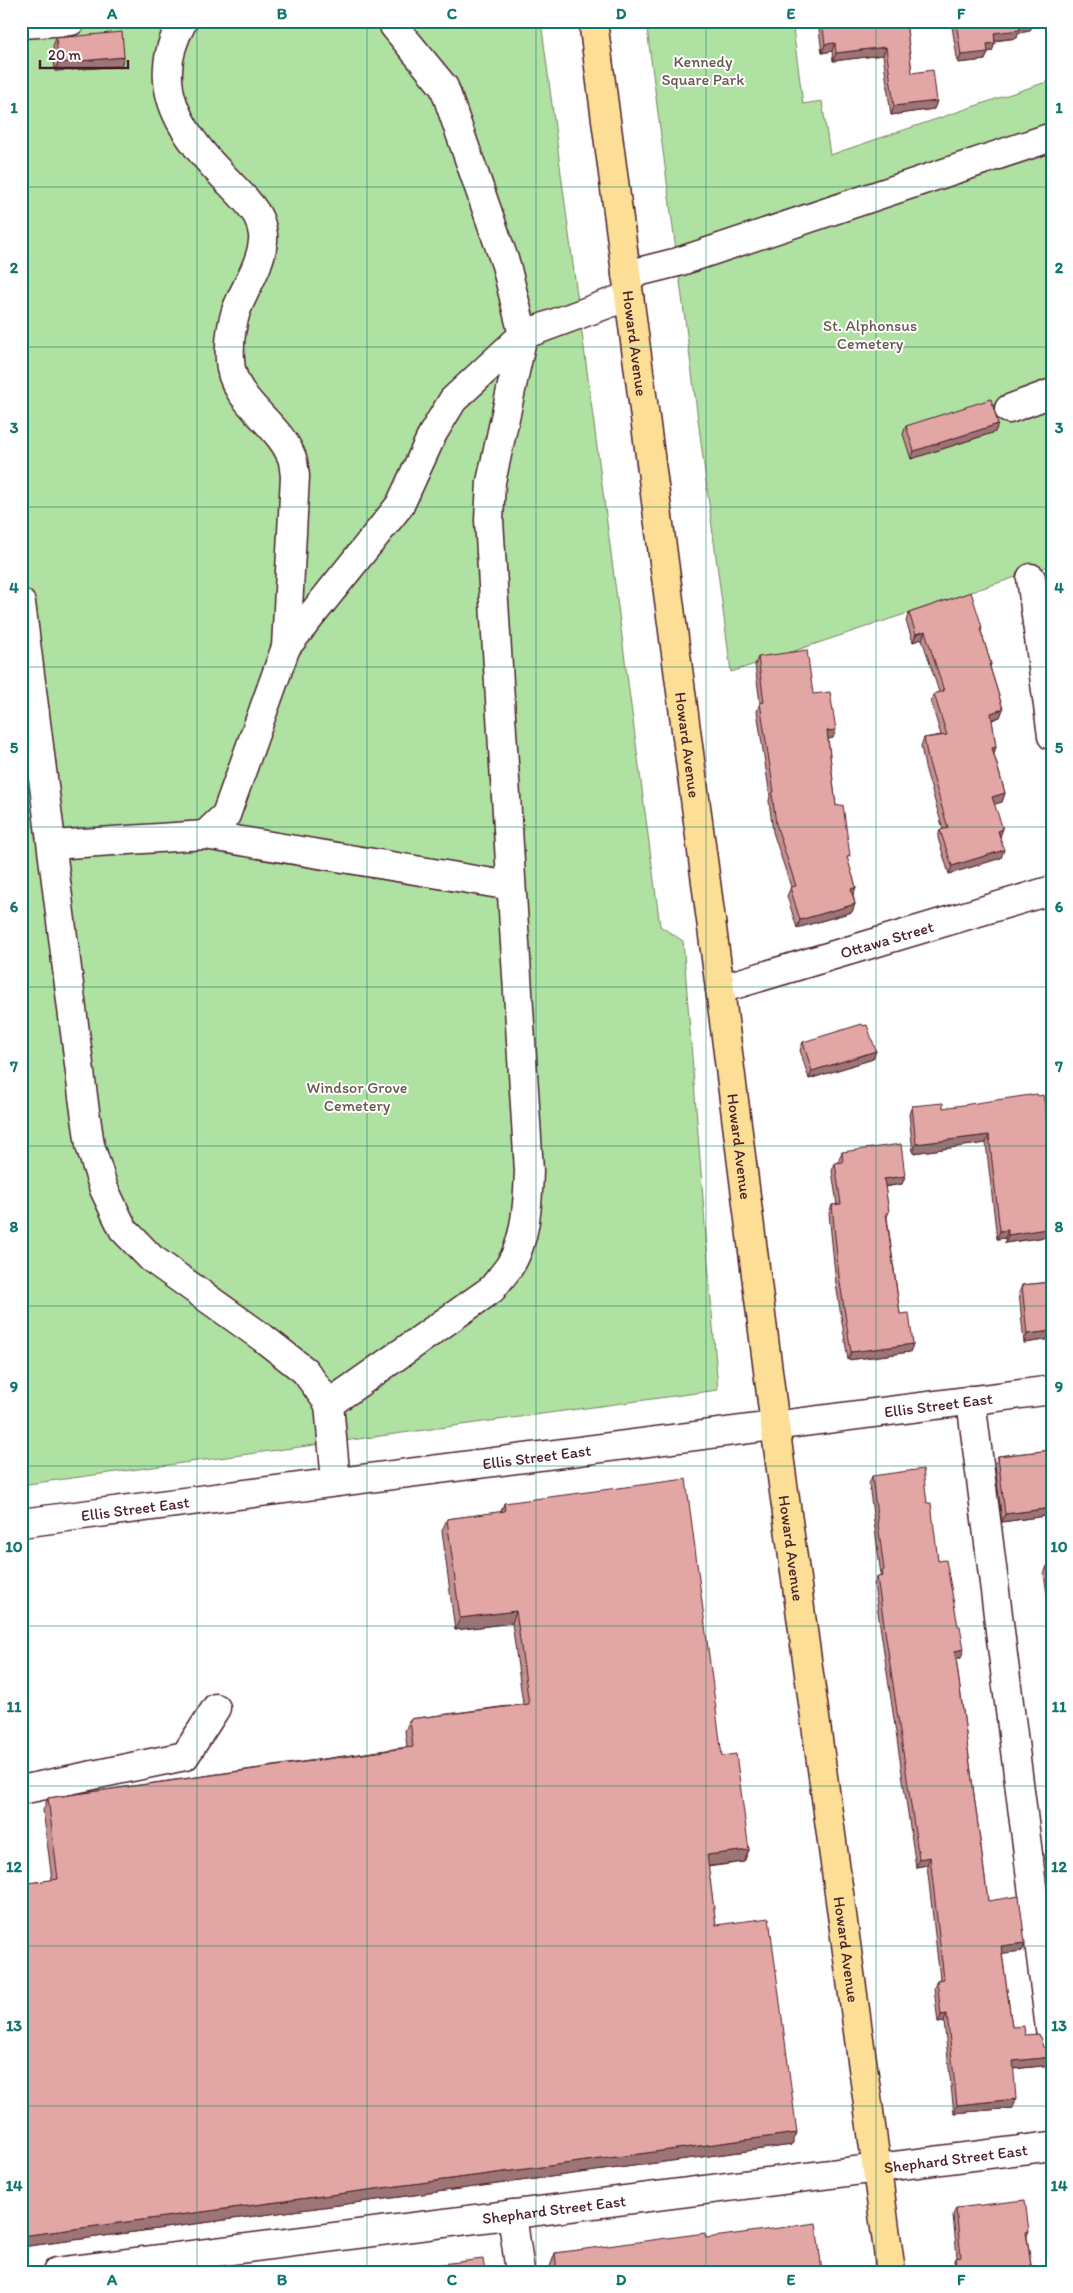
<svg xmlns="http://www.w3.org/2000/svg" width="1073" height="2293" viewBox="0 0 1073 2293" font-family="Itim,sans-serif">
<rect width="100%" height="100%" fill="#fff"/>
<filter id="ink" filterUnits="userSpaceOnUse"><feTurbulence type="fractalNoise" baseFrequency=".02" numOctaves="2"/><feDisplacementMap in="SourceGraphic" scale="10" xChannelSelector="R" yChannelSelector="G"/><feConvolveMatrix kernelMatrix="1 2 1 2 8 2 1 2 1" color-interpolation-filters="sRGB"/></filter>
<g filter="url(#ink)">
<g fill="#afe1a2" stroke="#7c8066">
<polygon points="21,21 541,21 660,926 683,941 718,1390 21,1485"/>
<polygon points="646,21 792,21 803,104 822,101 830,155 1052,80 1052,565 731,672"/>
</g>
<g fill="none" stroke-linecap="round" stroke-linejoin="round">
<defs>
<g id="minor">
<path d="M183,21C148,82 178,130 222,175C232,186 254,206 259,219C261,224 264,235 263,241C261,265 244,289 236,311C231,327 229,344 230,360C231,401 279,422 292,458C294,463 294,471 295,476L286,647L226,815L205,835"/>
<polyline points="21,24 71,21"/>
<polyline points="626,275 678,262 1052,137"/>
<polyline points="1009,409 1052,393"/>
<polyline points="1031,578 1052,736"/>
<polyline points="21,603 84,1104 90,1145 104,1189 123,1229 151,1258 263,1338 305,1371 329,1404"/>
<polyline points="286,647 400,505 433,433 453,400 523,335 506,265 444,87 394,26 393,21"/>
<polyline points="52,845 205,835 511,886"/>
<path id="s1" d="M720,989L1052,890"/>
<polyline points="971,1400 1052,2045"/>
<path d="M336,1482L329,1404L492,1289C498,1281 504,1274 509,1267C526,1242 528,1200 529,1171L489,520L491,482L523,335L629,296"/>
<path id="s2" d="M21,1523L1052,1390"/>
<polyline points="21,1790 185,1756 216,1708"/>
<polyline points="512,2214 520,2272"/>
<path id="s3" d="M57,2272L1052,2146"/>
</g>
<g id="major">
<path id="s4" d="M593,21L720,989L775,1426L891,2272"/>
</g>
</defs>
<use href="#minor" stroke="#4a1f2b" stroke-width="31"/>
<use href="#major" stroke="#4a1f2b" stroke-width="31"/>
<use href="#minor" stroke="#fff" stroke-width="28"/>
<use href="#major" stroke="#fcde96" stroke-width="28"/>
</g>
<g fill="#c2908e" stroke="#4a1f2b">
<polygon points="818,21 906,21 912,73 937,101 934,109 891,115 883,55 833,61 832,51 822,53"/>
<polygon points="951,21 1049,21 1033,23 1030,31 1018,33 1017,38 995,41 995,43 992,51 988,52 985,60 958,63"/>
<polygon points="56,38 124,57 121,66 55,71 53,46"/>
<polygon points="998,424 995,432 911,459 903,434 906,426"/>
<polygon points="909,613 982,627 981,631 991,664 990,667 1003,709 1000,717 992,720 996,747 994,754 1005,793 1002,802 994,804 1000,837 1001,858 949,874 938,838 940,830 943,829 925,767 921,746 924,738 941,735 931,702 934,694 939,692 922,639 913,642 906,621"/>
<polygon points="758,657 813,694 833,738 828,739 836,806 848,861 856,887 853,895 855,904 852,912 797,928 787,896 791,887 773,832 769,801 770,796 757,711 760,703 755,665"/>
<polygon points="803,1042 876,1051 873,1059 809,1079 800,1050"/>
<polygon points="912,1106 943,1108 1052,1145 1052,1236 1005,1243 1005,1238 997,1239 986,1143 913,1153 909,1114"/>
<polygon points="842,1152 905,1176 902,1184 885,1187 889,1212 887,1217 900,1314 913,1344 910,1352 848,1360 836,1284 829,1213 832,1205 837,1205 832,1171 835,1163 839,1162 839,1160"/>
<polygon points="1052,1282 1052,1339 1024,1343 1019,1293 1022,1285"/>
<polygon points="1052,1450 1052,1515 1002,1522 995,1464 998,1456"/>
<polygon points="872,1476 927,1503 938,1561 961,1658 956,1658 988,1901 1025,1943 1022,1951 1002,1953 1012,2027 1043,2047 1052,2057 1052,2065 1013,2069 1013,2108 954,2113 944,2022 938,2023 934,1988 937,1980 940,1979 927,1865 916,1867 874,1585 877,1577 880,1576 881,1575 869,1484"/>
<polygon points="504,1503 722,1756 749,1850 744,1862 708,1867 716,1925 792,2145 21,2247 21,1884 52,1880 43,1810 48,1798 407,1747 405,1731 410,1719 523,1704 512,1623 455,1630 442,1531 447,1519 501,1512"/>
<polygon points="1052,1565 1052,1608 1049,1608 1044,1574 1047,1566"/>
<polygon points="956,2208 1029,2231 1027,2236 1032,2272 954,2272 953,2265 956,2258 957,2257 953,2215"/>
<polygon points="706,2238 822,2272 548,2272 555,2253"/>
</g>
<g fill="#9e7574" stroke="#4a1f2b">
<polygon points="1030,21 1049,21 1033,23 1030,31 1018,33 1017,38 991,41 994,33"/>
<polygon points="835,43 832,51 822,53 825,44"/>
<polygon points="995,43 992,51 988,52 985,60 958,63 961,55 987,44"/>
<polygon points="886,47 883,55 833,61 836,53"/>
<polygon points="124,57 121,66 55,71 58,63"/>
<polygon points="937,101 934,109 891,115 894,106"/>
<polygon points="998,424 995,432 911,459 914,451"/>
<polygon points="925,631 922,639 913,642 916,634"/>
<polygon points="1003,709 1000,717 988,721 991,713"/>
<polygon points="836,730 833,738 824,740 827,731"/>
<polygon points="996,747 993,755 992,748"/>
<polygon points="1005,793 1002,802 989,806 992,797"/>
<polygon points="1003,829 1000,837 998,831"/>
<polygon points="1004,850 1001,858 949,874 952,866"/>
<polygon points="856,887 853,895 848,897 851,889"/>
<polygon points="855,904 852,912 797,928 800,920"/>
<polygon points="876,1051 873,1059 809,1079 812,1071"/>
<polygon points="989,1135 986,1143 913,1153 916,1144"/>
<polygon points="905,1176 902,1184 881,1187 884,1179"/>
<polygon points="1052,1228 1052,1236 1005,1243 1008,1235"/>
<polygon points="1008,1230 1005,1238 997,1239 1000,1231"/>
<polygon points="1052,1331 1052,1339 1024,1343 1027,1334"/>
<polygon points="913,1344 910,1352 848,1360 851,1352"/>
<polygon points="1052,1508 1052,1515 1002,1522 1005,1514"/>
<polygon points="1052,1600 1052,1608 1049,1608"/>
<polygon points="516,1611 512,1623 455,1630 460,1618"/>
<polygon points="964,1649 961,1658 952,1659 955,1651"/>
<polygon points="749,1850 744,1862 702,1867 707,1855"/>
<polygon points="930,1857 927,1865 916,1867 919,1859"/>
<polygon points="1025,1943 1022,1951 998,1954 1001,1946"/>
<polygon points="947,2014 944,2022 938,2023 941,2015"/>
<polygon points="1052,2057 1052,2065 1010,2069 1013,2061"/>
<polygon points="1016,2099 1013,2108 954,2113 957,2105"/>
<polygon points="797,2133 792,2145 21,2247 21,2236"/>
</g>
<g fill="#e2a7a5" stroke="#4a1f2b">
<polygon points="822,21 906,21 912,73 933,70 937,101 894,106 886,47 836,53 835,43 825,44"/>
<polygon points="956,21 1033,21 1033,23 1019,25 1020,30 994,33 995,43 987,44 988,52 961,55"/>
<polygon points="122,32 124,57 58,63 56,38"/>
<polygon points="991,399 998,424 914,451 906,426"/>
<polygon points="971,592 982,627 980,628 991,664 989,664 1003,709 991,713 996,747 992,748 1005,793 992,797 1003,829 998,831 1004,850 952,866 940,830 948,828 928,759 924,738 947,735 934,694 944,691 925,631 916,634 909,613"/>
<polygon points="807,650 813,694 830,692 836,730 827,731 836,806 843,805 850,856 847,857 856,887 851,889 855,904 800,920 790,887 796,886 776,824 772,793 774,792 760,703 764,702 758,657"/>
<polygon points="862,1024 863,1026 867,1025 876,1051 812,1071 803,1042"/>
<polygon points="1037,1094 1038,1096 1043,1095 1052,1145 1052,1228 1008,1235 1008,1230 1000,1231 989,1135 916,1144 912,1106 943,1103 943,1108"/>
<polygon points="901,1144 905,1176 884,1179 889,1212 886,1213 900,1314 909,1313 913,1344 851,1352 839,1276 832,1205 841,1204 835,1163 843,1162 842,1152"/>
<polygon points="1052,1282 1052,1331 1027,1334 1022,1285"/>
<polygon points="1052,1450 1052,1508 1005,1514 998,1456"/>
<polygon points="923,1469 927,1503 931,1503 938,1561 946,1560 958,1626 960,1626 964,1649 955,1651 988,1901 1019,1896 1025,1943 1001,1946 1012,2027 1024,2026 1025,2035 1039,2034 1043,2047 1049,2051 1052,2052 1052,2057 1013,2061 1016,2099 957,2105 947,2014 941,2015 937,1980 944,1979 930,1857 919,1859 877,1577 883,1576 882,1571 884,1570 872,1476"/>
<polygon points="686,1479 722,1756 736,1754 749,1850 707,1855 716,1925 769,1918 797,2133 21,2236 21,1884 58,1879 48,1798 413,1747 410,1719 529,1704 516,1611 460,1618 447,1519 505,1511 504,1503"/>
<polygon points="1052,1565 1052,1600 1047,1566"/>
<polygon points="1025,2200 1029,2231 1026,2232 1032,2272 958,2272 956,2258 961,2257 956,2208"/>
<polygon points="816,2223 822,2272 557,2272 555,2253 705,2233 706,2238"/>
<polygon points="483,2259 485,2272 375,2272"/>
</g>
</g>
<path fill="none" stroke="#0f766e" stroke-width="1" stroke-opacity="0.55" d="M197,21V2272M367,21V2272M536,21V2272M706,21V2272M876,21V2272M21,187H1052M21,347H1052M21,507H1052M21,667H1052M21,827H1052M21,987H1052M21,1146H1052M21,1306H1052M21,1466H1052M21,1626H1052M21,1786H1052M21,1946H1052M21,2106H1052"/>
<g text-anchor="middle" dominant-baseline="central" stroke-width="4" stroke-linejoin="round" paint-order="stroke">
<g font-size="16" fill="#68594f" stroke="#fff">
<text x="703" y="61">Kennedy<tspan x="703" dy="18">Square Park</tspan></text>
<text x="870" y="325">St. Alphonsus<tspan x="870" dy="18">Cemetery</tspan></text>
<text x="357" y="1087">Windsor Grove<tspan x="357" dy="18">Cemetery</tspan></text>
</g>
<g font-size="16" fill="#4a1f2b" stroke="#fff">
<text stroke="none"><textPath href="#s4" startOffset="325">Howard Avenue</textPath></text>
<text stroke="none"><textPath href="#s4" startOffset="730">Howard Avenue</textPath></text>
<text stroke="none"><textPath href="#s1" startOffset="174">Ottawa Street</textPath></text>
<text stroke="none"><textPath href="#s4" startOffset="1135">Howard Avenue</textPath></text>
<text stroke="none"><textPath href="#s2" startOffset="925">Ellis Street East</textPath></text>
<text stroke="none"><textPath href="#s2" startOffset="520">Ellis Street East</textPath></text>
<text stroke="none"><textPath href="#s2" startOffset="115">Ellis Street East</textPath></text>
<text stroke="none"><textPath href="#s4" startOffset="1540">Howard Avenue</textPath></text>
<text stroke="none"><textPath href="#s4" startOffset="1945">Howard Avenue</textPath></text>
<text stroke="none"><textPath href="#s3" startOffset="906">Shephard Street East</textPath></text>
<text stroke="none"><textPath href="#s3" startOffset="501">Shephard Street East</textPath></text>
</g>
</g>
<rect width="1073" height="2293" fill="none" stroke="#fff" stroke-width="55"/>
<path d="M40 60v8h88v-8" fill="none" stroke="#4a1f2b" stroke-width="2.5"/>
<text x="48" y="60" font-size="15" fill="#4a1f2b" stroke="#ffffff" stroke-width="4" paint-order="stroke">20 m</text>
<rect x="28" y="28" width="1018" height="2238" fill="none" stroke="#0f766e" stroke-width="2"/>
<g font-size="16" text-anchor="middle" font-weight="bold" fill="#0f766e">
<text x="112" y="19">A</text>
<text x="282" y="19">B</text>
<text x="452" y="19">C</text>
<text x="621" y="19">D</text>
<text x="791" y="19">E</text>
<text x="961" y="19">F</text>
<text x="14" y="113">1</text>
<text x="1059" y="113">1</text>
<text x="14" y="273">2</text>
<text x="1059" y="273">2</text>
<text x="14" y="433">3</text>
<text x="1059" y="433">3</text>
<text x="14" y="593">4</text>
<text x="1059" y="593">4</text>
<text x="14" y="753">5</text>
<text x="1059" y="753">5</text>
<text x="14" y="912">6</text>
<text x="1059" y="912">6</text>
<text x="14" y="1072">7</text>
<text x="1059" y="1072">7</text>
<text x="14" y="1232">8</text>
<text x="1059" y="1232">8</text>
<text x="14" y="1392">9</text>
<text x="1059" y="1392">9</text>
<text x="14" y="1552">10</text>
<text x="1059" y="1552">10</text>
<text x="14" y="1712">11</text>
<text x="1059" y="1712">11</text>
<text x="14" y="1872">12</text>
<text x="1059" y="1872">12</text>
<text x="14" y="2031">13</text>
<text x="1059" y="2031">13</text>
<text x="14" y="2191">14</text>
<text x="1059" y="2191">14</text>
<text x="112" y="2285">A</text>
<text x="282" y="2285">B</text>
<text x="452" y="2285">C</text>
<text x="621" y="2285">D</text>
<text x="791" y="2285">E</text>
<text x="961" y="2285">F</text>
</g>
</svg>
